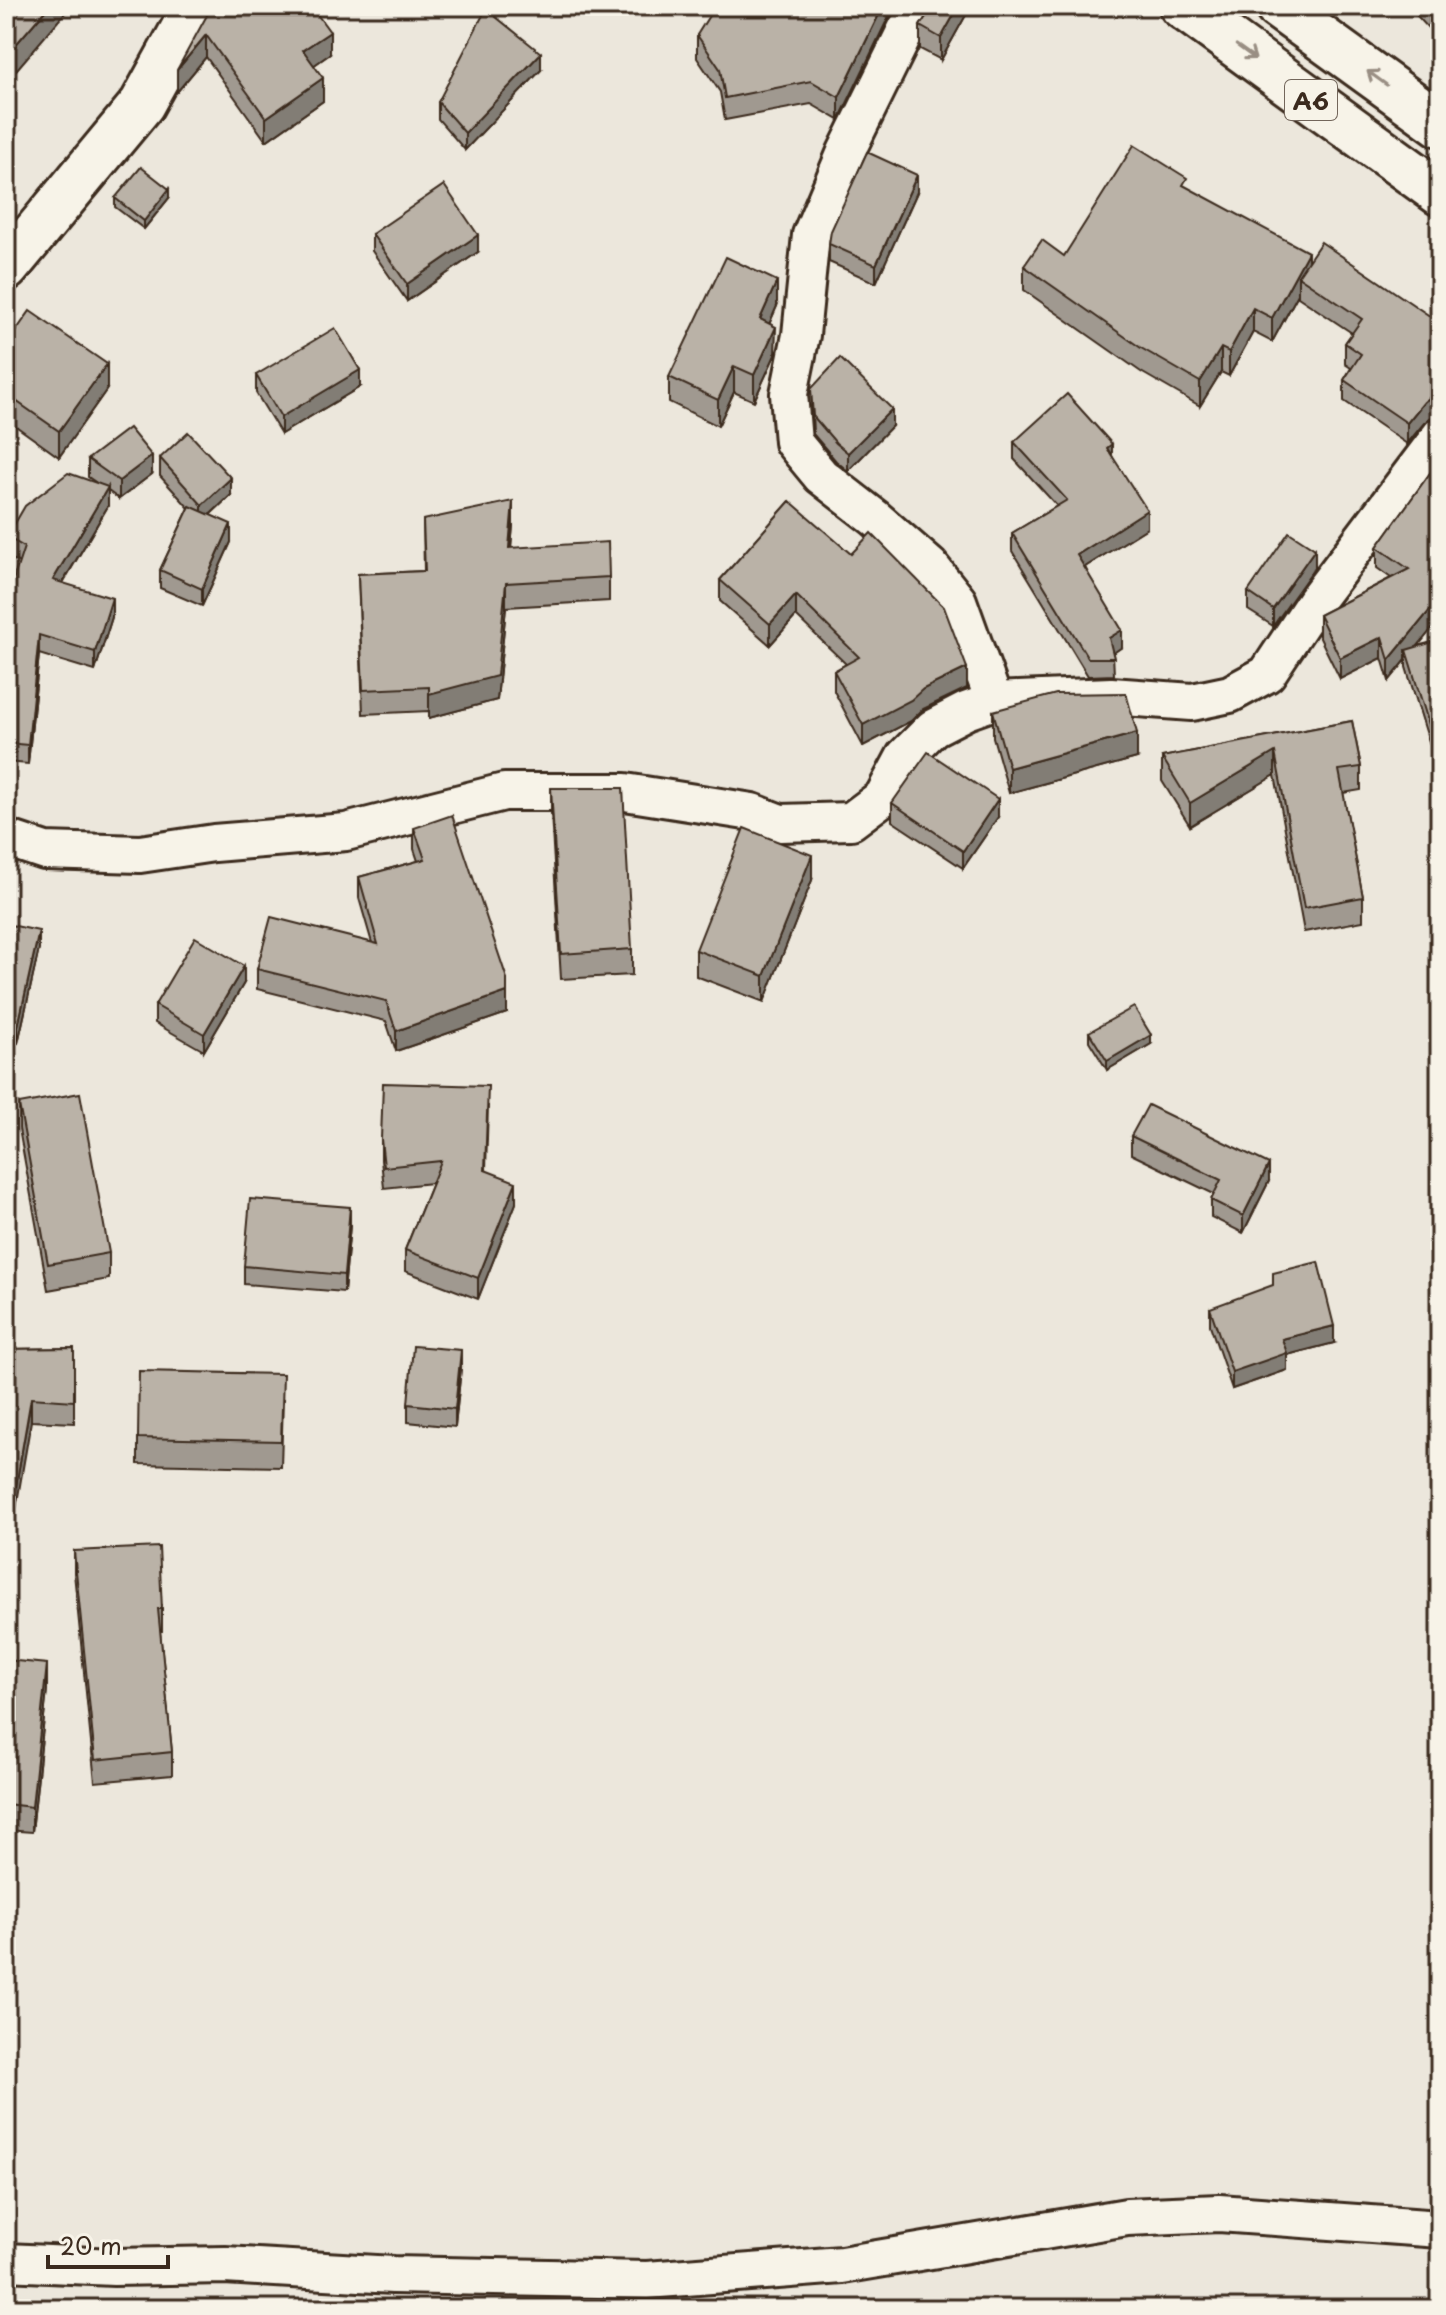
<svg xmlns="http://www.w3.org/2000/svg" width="1446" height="2315" viewBox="0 0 1446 2315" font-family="'Playpen Sans',sans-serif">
<rect width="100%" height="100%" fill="#ece7dc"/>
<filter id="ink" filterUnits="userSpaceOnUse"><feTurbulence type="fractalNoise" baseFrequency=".0125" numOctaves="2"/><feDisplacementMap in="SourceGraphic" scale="16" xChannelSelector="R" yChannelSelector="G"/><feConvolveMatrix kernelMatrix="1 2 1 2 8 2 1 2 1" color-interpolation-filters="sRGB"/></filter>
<g filter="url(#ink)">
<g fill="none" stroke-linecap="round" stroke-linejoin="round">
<defs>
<g id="minor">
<polyline points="923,6 907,28 846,152 811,235 801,335 789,394 793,442 821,476 875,518 930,566 958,601 994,701"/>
<polyline points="6,838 45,851 140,854 214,843 346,832 504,792 625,792 752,812 780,823 851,821 883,797 905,756 933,728 966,711 994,701 1111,696 1192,702 1230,694 1267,674 1316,600 1440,436"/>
<polyline points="6,2262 114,2267 225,2265 393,2275 647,2280 842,2265 1127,2217 1219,2213 1440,2229"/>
</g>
<polyline id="tertiary" points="6,268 142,104 196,6"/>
<g id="trunk">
<polyline points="1182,6 1440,193"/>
<polyline points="1277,6 1440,124"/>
</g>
</defs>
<use href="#minor" stroke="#3b2a1e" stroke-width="42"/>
<use href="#tertiary" stroke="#3b2a1e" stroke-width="50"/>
<use href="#trunk" stroke="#3b2a1e" stroke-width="50"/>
<use href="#minor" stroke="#f7f3e8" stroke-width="36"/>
<use href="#tertiary" stroke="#f7f3e8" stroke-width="44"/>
<use href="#trunk" stroke="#f7f3e8" stroke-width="44"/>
</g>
<g fill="#a09990" stroke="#3b2a1e" stroke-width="2">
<polygon points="212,6 330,54 314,65 323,101 266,141 206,57 177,92"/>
<polygon points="933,6 971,6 941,60 920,49 920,26"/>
<polygon points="1408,6 1440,6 1440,41"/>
<polygon points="888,18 839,120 811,104 725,120 720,92 697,58 697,35"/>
<polygon points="541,70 465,150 438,119 438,102"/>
<polygon points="1187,188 1308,262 1440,323 1440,415 1433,416 1424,423 1407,444 1344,401 1344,380 1351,368 1345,364 1345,343 1352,333 1298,297 1298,294 1272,342 1253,332 1229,376 1221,372 1200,406 1141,372 1024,290 1024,266 1064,256"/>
<polygon points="917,192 876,283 829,262 829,244"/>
<polygon points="115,198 169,198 144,229 115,207"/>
<polygon points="372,234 478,252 407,301 372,251"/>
<polygon points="777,306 769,324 776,352 775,355 754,401 734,392 718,426 669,402 669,377"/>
<polygon points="6,345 107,389 59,457 6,419"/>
<polygon points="256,375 360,387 281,434 256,393"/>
<polygon points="811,389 892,426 848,471 836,461 813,434"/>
<polygon points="1014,442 1112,456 1147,528 1085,567 1122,647 1113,653 1114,675 1088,676 1012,551 1012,533 1057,506 1014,459"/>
<polygon points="160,458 231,495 210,515 231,542 202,606 160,588 160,570 189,508 160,476"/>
<polygon points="88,459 152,474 119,499 108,491 108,506 63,583 112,617 95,671 39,654 28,764 6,762 6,602 19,563 7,556 7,537 98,484 88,477"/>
<polygon points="1440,459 1440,619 1417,646 1440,640 1440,777 1406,667 1406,660 1389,681 1382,658 1340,679 1319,636 1319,615 1391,578 1377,568 1377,547"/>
<polygon points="790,501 967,688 923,709 911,721 863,746 834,691 834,671 846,664 796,616 770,645 720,601 720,580"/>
<polygon points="423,520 513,525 511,548 609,577 609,601 506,607 497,700 429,718 429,711 363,714 358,574 424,571"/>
<polygon points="1315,567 1273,626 1248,610 1248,592"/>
<polygon points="993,711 1137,758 1009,793 993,737"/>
<polygon points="1352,721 1361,767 1361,790 1343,793 1363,897 1363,921 1304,932 1275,775 1190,826 1162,781 1162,757"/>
<polygon points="551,788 632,949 632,975 561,979 551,813"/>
<polygon points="892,803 998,817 963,868 892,821"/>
<polygon points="414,828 507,1013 396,1051 386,1021 257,989 257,969 372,943 359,898 359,877 418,861 414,849"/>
<polygon points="812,880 764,1002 696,976 696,950"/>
<polygon points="6,924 39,949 18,1043 6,1040"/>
<polygon points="244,983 204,1051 155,1023 155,1005"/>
<polygon points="1089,1032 1151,1044 1107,1070 1089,1041"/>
<polygon points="19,1104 109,1253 109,1279 48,1290 19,1129"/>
<polygon points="488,1106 486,1170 516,1203 478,1299 405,1271 405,1250 432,1183 384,1188 381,1160 381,1139"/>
<polygon points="1131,1136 1269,1181 1243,1233 1211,1217 1211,1200 1214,1194 1131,1154"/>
<polygon points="350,1225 344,1292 244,1284 244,1266"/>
<polygon points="1210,1308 1334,1343 1287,1355 1287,1370 1232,1389 1210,1325"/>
<polygon points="74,1348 74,1423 31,1421 6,1349"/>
<polygon points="461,1368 455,1427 408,1422 408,1404"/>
<polygon points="283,1399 281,1467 138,1464 138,1438"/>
<polygon points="74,1551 162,1609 162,1631 160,1631 172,1752 172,1775 95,1782 74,1573"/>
<polygon points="6,1660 47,1689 32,1832 6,1830"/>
</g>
<g fill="#827d75" stroke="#3b2a1e" stroke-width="2">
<polygon points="49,6 71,6 6,82 6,56"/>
<polygon points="883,6 897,6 888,18 839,120 839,97"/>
<polygon points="959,6 971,6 941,60 941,38"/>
<polygon points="330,32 330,54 303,73 303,50"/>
<polygon points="206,35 206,57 177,92 177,70"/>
<polygon points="541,53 541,70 465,150 465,133"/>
<polygon points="323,78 323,101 266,141 266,118"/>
<polygon points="917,175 917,192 876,283 876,265"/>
<polygon points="169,189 169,198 144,229 144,221"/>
<polygon points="478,235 478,252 407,301 407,284"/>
<polygon points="1308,252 1308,276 1298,276 1298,294 1272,342 1272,318"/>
<polygon points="777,281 777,306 760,345 760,319"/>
<polygon points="1253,308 1253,332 1229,376 1229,352"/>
<polygon points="776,327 775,355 754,401 754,375"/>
<polygon points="1221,348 1221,372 1200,406 1200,382"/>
<polygon points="107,364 107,389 59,457 59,431"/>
<polygon points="734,366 734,392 718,426 718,400"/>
<polygon points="360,370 360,387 281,434 281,417"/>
<polygon points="1433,395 1433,416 1424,423 1407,444 1407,423 1424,402"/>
<polygon points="892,409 892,426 848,471 848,453"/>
<polygon points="1112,444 1112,461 1107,448"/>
<polygon points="152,456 152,474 119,499 119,481"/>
<polygon points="231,478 231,495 202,522 202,505"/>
<polygon points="108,487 108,506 53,599 53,580"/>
<polygon points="513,501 513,525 509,572 509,548"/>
<polygon points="1147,510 1147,528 1077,572 1077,555"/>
<polygon points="231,524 231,542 202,606 202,589"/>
<polygon points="1315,549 1315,567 1273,626 1273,609"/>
<polygon points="506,583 506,607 497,700 429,718 429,694"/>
<polygon points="796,595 796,616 770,645 770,624"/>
<polygon points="112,598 112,617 95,671 95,652"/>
<polygon points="1440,598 1440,619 1409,657 1406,650 1406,660 1389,681 1389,660"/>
<polygon points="1122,630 1122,647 1109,656 1109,638"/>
<polygon points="39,635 39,654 28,764 28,745"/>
<polygon points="1382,637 1382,658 1340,679 1340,658"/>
<polygon points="967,668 967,688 923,709 911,721 863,746 863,725 923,689"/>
<polygon points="1137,733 1137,758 1009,793 1009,768"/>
<polygon points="1275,752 1275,775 1190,826 1190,803"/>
<polygon points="998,799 998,817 963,868 963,851"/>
<polygon points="812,855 812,880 764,1002 764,976"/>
<polygon points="39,931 39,949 18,1043 18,1026"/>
<polygon points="244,966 244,983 204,1051 204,1034"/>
<polygon points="507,992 507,1013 396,1051 396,1031"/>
<polygon points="1151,1035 1151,1044 1107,1070 1107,1061"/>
<polygon points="1269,1164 1269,1181 1243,1233 1243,1216"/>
<polygon points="516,1182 516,1203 478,1299 478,1278"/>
<polygon points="350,1207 350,1225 344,1292 344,1275"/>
<polygon points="1334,1326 1334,1343 1287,1355 1287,1370 1232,1389 1232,1372 1282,1339"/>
<polygon points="461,1350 461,1368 455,1427 455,1409"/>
<polygon points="31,1398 31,1421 6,1567 6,1544"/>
<polygon points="47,1664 47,1689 32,1832 32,1807"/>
</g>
<g fill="#bab2a7" stroke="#3b2a1e" stroke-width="2">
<polygon points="6,6 49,6 6,56"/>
<polygon points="212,6 311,6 330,32 303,50 323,78 266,118 206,35 177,70"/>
<polygon points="715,6 883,6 839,97 811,81 725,98 720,69 697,35"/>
<polygon points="933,6 959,6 941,38 920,26"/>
<polygon points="1424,6 1440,6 1440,24"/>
<polygon points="486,9 541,53 465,133 438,102"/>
<polygon points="1134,145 1187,178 1183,185 1308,252 1272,318 1253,308 1229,352 1221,348 1200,382 1141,348 1024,266 1042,240 1064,256"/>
<polygon points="867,152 917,175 876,265 829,244 831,231"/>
<polygon points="141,167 169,189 144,221 115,198"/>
<polygon points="444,185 478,235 407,284 372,234"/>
<polygon points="1321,242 1440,323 1440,394 1433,395 1424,402 1407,423 1344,380 1361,354 1345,343 1362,319 1298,276"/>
<polygon points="726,257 777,281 760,319 776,327 754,375 734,366 718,400 669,377"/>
<polygon points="30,311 107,364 59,431 6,394 6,345"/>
<polygon points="335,328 360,370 281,417 256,375"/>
<polygon points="840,358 892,409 848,453 836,443 813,416 811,389"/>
<polygon points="1067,394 1112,444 1107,448 1147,510 1077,555 1122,630 1109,638 1114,658 1088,658 1012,533 1067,500 1014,442"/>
<polygon points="129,428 152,456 119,481 88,459"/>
<polygon points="188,432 231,478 202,505 160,458"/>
<polygon points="1440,459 1440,598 1389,660 1382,637 1340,658 1319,615 1409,569 1377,547"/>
<polygon points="68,473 108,487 53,580 112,598 95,652 39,635 28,745 6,743 6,602 24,547 7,537 25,506"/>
<polygon points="513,501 509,548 608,542 609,577 506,583 497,676 429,694 429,687 363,690 358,574 425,571 423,520"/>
<polygon points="790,501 851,554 871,533 944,607 967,668 923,689 911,700 863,725 834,671 859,657 796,595 770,624 720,580"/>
<polygon points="190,506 231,524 202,589 160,570"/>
<polygon points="1289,532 1315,549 1273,609 1248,592"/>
<polygon points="1440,640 1440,760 1406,650"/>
<polygon points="1126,693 1137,733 1009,768 993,711 1056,694"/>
<polygon points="1352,721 1361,767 1339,770 1363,897 1304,908 1275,752 1190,803 1162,757"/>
<polygon points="928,752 998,799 963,851 892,803"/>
<polygon points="551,788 623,788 632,949 561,954"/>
<polygon points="452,815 507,979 507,992 396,1031 386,1001 257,969 271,917 378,944 359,877 425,859 414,828"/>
<polygon points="744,828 812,855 764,976 696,950"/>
<polygon points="6,924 39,931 18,1026 6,1023"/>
<polygon points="195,937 244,966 204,1034 155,1005"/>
<polygon points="1134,1007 1151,1035 1107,1061 1089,1032"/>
<polygon points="383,1083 488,1086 485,1170 516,1182 478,1278 405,1250 441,1161 384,1167 381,1139"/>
<polygon points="80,1093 109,1253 48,1264 19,1104"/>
<polygon points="1148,1105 1269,1164 1243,1216 1211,1200 1221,1180 1131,1136"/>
<polygon points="250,1199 350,1207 344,1275 244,1266"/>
<polygon points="1318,1262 1334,1326 1282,1339 1287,1353 1232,1372 1210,1308 1273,1285 1273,1273"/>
<polygon points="413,1346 461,1350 455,1409 408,1404"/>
<polygon points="74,1348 74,1401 31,1398 6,1544 6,1349"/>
<polygon points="139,1371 283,1374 281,1441 138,1438"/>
<polygon points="159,1547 162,1609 158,1609 172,1752 95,1760 74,1551"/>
<polygon points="6,1660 47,1664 32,1807 6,1804"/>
</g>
<defs><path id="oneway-shaft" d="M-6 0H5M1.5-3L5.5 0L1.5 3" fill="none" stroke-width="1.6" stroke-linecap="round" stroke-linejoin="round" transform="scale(2)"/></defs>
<g stroke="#998e83">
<use href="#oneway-shaft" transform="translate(1246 52) rotate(36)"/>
<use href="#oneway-shaft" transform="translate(1377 78) rotate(-144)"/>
</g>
</g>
<g text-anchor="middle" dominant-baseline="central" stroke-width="6" stroke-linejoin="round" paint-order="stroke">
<rect fill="#f7f3e8" stroke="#73665b" stroke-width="2" x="1285" y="80" width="52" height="40" rx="6"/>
<g font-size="24" font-weight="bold" fill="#3b2a1e">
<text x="1311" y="100">A6</text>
</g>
</g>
<rect width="1446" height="2315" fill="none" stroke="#f7f3e8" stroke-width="32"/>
<rect x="16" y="16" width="1414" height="2283" fill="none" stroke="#3b2a1e" stroke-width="3" filter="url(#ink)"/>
<path d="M48 2255v12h120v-12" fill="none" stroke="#3b2a1e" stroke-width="4"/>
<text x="60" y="2255" font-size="24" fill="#3b2a1e" stroke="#f7f3e8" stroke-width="6" paint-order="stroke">20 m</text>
</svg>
